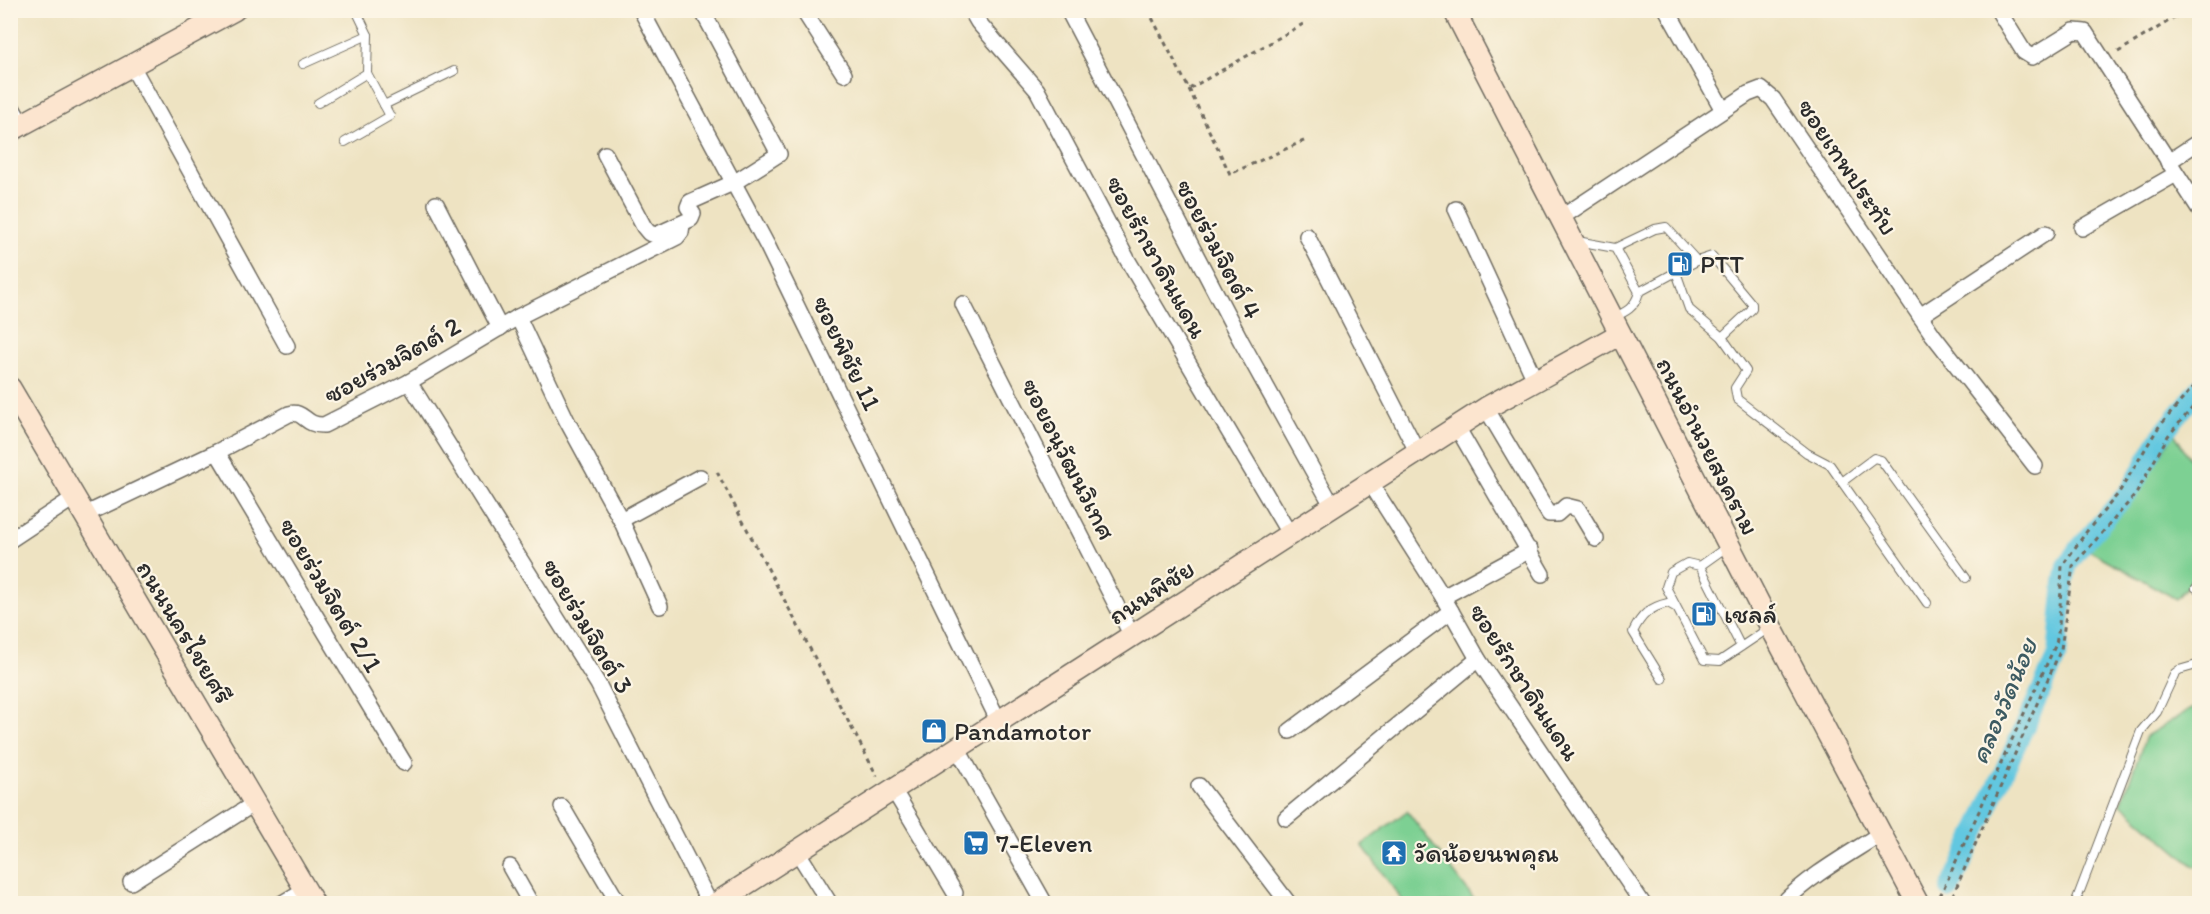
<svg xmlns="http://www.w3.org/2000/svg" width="2210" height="914" viewBox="0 0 2210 914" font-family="Itim,'Playpen Sans Thai',sans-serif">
<rect width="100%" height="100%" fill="#fcf5e5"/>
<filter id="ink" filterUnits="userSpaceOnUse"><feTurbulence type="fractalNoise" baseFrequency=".0167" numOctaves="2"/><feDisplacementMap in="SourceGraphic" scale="12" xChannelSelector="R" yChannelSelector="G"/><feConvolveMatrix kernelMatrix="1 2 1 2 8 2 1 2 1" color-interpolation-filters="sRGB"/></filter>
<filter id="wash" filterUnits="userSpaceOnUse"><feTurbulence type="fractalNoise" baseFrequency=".008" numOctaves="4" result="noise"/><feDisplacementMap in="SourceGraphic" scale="24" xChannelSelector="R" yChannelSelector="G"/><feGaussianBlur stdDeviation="1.35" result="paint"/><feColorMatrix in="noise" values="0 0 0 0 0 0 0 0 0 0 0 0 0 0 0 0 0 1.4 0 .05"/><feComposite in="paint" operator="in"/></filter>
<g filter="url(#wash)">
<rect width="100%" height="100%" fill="#eee3c2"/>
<g fill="#7dd093" stroke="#547e5f" stroke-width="1.5">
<polygon points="2174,433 2199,474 2199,573 2176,599 2089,550 2136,495"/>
<polygon points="2199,704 2200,864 2195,867 2121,804 2146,736"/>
<polygon points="1407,811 1477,903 1404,903 1362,845"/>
</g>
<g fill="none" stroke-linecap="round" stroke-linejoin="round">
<polyline stroke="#62c7e0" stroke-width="20" points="1950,889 2057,656 2064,582 2067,566 2081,546 2131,489 2160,437 2200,388"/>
</g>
</g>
<g filter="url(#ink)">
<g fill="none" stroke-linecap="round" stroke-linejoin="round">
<defs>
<g id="lane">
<polyline points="303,64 368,35"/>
<polyline points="318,103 367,73"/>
<polyline points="384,105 454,71"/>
<polyline points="345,142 390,116 367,73 368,35 356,10"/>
<polyline points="1577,241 1615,248 1639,292"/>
<polyline points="1615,248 1655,229 1666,227 1697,261 1712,256 1752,304 1752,309 1722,337"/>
<polyline points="1676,272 1697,261"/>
<path d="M1612,318C1626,312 1635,308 1639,292L1676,272L1689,309L1722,337L1746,371L1735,388L1737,399L1807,453L1830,465L1927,603"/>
<polyline points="1842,482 1874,458 1881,460 1966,578"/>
<polyline points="1700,566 1728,546"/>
<polyline points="2196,588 2200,584"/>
<polyline points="1741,647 1700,566 1687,563 1671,572 1666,587 1704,660 1720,661 1769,628"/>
<path d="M1662,679L1633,632C1641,615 1650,607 1668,603L1675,607"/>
<polyline points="2075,904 2141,731 2157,712 2175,673 2179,670 2200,664"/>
</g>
<g id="street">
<polyline points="641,10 768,247 999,722"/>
<polyline points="803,10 844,74"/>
<polyline points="971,10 978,22 1037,90 1127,259 1290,535"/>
<polyline points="1068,10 1241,341 1333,507"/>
<polyline points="1667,10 1723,110"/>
<polyline points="1998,10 2024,52 2032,57 2074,31 2085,32 2200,210"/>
<polyline points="132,66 287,346"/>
<polyline points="10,104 22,125"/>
<polyline points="605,154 644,227 649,233 656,235 691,219 693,214 688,207 690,202 735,182 779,154 704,14 705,10"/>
<polyline points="2168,162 2200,141"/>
<polyline points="436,204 500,328"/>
<polyline points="1456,209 1535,380"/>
<polyline points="1562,217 1748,94 1761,89 1773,99 1933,335 2035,466"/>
<polyline points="2082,228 2176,174"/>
<polyline points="1307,236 1418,453"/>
<polyline points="963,304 1132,636"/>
<polyline points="1920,316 2046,233"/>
<polyline points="518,317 567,421 621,520 660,606"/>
<polyline points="409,382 598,684 710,904"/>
<polyline points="1486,408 1549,514 1557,514 1566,506 1578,509 1596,539"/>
<polyline points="1457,427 1542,574"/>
<polyline points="217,452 404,763"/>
<polyline points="1371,484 1443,597 1478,659 1643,904"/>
<path d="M84,515L217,452L289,414C305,410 304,426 324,425L409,382L518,317L677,237L681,232L682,225"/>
<polyline points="621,520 700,477"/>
<polyline points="10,540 75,497"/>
<polyline points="1443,597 1530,550"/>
<polyline points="1290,731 1451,611"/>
<polyline points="957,748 1045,904"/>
<polyline points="1199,786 1289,904"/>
<polyline points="893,789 955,893"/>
<polyline points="562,807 619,904"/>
<polyline points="1286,818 1478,659"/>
<polyline points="797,851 830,904"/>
<polyline points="510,867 531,904"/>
<polyline points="131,882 255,803"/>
<polyline points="281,904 306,889"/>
<path d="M1782,904C1811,875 1846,856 1880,834"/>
</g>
<g id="secondary">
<polyline points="1454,10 1771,627 1918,904"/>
<polyline points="10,131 234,10"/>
<polyline points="10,388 314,904"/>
<polyline points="715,904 1486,408 1620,334"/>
</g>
</defs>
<use href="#lane" stroke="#6f6b60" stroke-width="10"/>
<use href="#street" stroke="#6f6b60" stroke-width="18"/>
<use href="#secondary" stroke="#6f6b60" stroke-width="24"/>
<g stroke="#6f6b60" stroke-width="3" stroke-dasharray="4.5 4.5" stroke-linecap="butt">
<polyline points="1148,10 1189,89 1303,24"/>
<polyline points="2118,52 2187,10"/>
<polyline points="1189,89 1230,174 1308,139"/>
<polyline points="717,472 877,776"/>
<polyline points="1940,896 2056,644 2059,627 2062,566 2087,531 2118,494 2158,428 2200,379"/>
<polyline points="1949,904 2061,649 2073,566 2136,494 2168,436 2200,399"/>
</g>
<use href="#lane" stroke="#fff" stroke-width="8"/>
<use href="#street" stroke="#fff" stroke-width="15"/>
<use href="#secondary" stroke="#fce5cf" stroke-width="21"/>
</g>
</g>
<defs>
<symbol id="fuel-square" viewBox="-11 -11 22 22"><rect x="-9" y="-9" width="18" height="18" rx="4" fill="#1f6fb2" stroke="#fcf5e5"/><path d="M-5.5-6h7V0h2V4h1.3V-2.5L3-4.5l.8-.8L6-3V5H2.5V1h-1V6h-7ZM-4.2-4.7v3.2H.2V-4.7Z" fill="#fff"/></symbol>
<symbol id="shop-square" viewBox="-11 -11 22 22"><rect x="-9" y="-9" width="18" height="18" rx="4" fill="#1f6fb2" stroke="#fcf5e5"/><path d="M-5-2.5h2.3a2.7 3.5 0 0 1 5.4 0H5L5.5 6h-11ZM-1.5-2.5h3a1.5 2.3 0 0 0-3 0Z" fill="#fff"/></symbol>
<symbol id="supermarket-square" viewBox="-11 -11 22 22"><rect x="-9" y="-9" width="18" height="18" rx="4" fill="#1f6fb2" stroke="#fcf5e5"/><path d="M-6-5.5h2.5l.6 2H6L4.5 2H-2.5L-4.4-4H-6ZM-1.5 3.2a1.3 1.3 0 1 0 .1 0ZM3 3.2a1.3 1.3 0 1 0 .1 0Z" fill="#fff"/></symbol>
<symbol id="temple-square" viewBox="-11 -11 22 22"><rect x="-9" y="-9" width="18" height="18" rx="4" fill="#1f6fb2" stroke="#fcf5e5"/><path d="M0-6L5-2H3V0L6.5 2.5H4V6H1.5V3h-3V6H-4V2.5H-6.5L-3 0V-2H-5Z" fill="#fff"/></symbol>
</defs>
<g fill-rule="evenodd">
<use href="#fuel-square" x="1665" y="249" width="30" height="30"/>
<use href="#fuel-square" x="1689" y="599" width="30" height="30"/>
<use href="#shop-square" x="919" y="716" width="30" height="30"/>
<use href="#supermarket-square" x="961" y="828" width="30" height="30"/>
<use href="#temple-square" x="1379" y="838" width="30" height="30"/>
</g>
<g text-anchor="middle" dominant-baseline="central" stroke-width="4.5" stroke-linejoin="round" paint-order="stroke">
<g font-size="26" fill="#2b2b2b" stroke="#fcf5e5">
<text transform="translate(1848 167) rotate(56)">ซอยเทพประทับ</text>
<text transform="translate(1219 249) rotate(62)">ซอยร่วมจิตต์ 4</text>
<text transform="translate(1157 257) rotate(61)">ซอยรักษาดินแดน</text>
<text transform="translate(847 353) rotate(64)">ซอยพิชัย 11</text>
<text transform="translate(392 360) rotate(-29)">ซอยร่วมจิตต์ 2</text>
<text transform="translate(1708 446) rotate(63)">ถนนอำนวยสงคราม</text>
<text transform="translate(1069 459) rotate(63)">ซอยอนุวัฒนวิเทศ</text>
<text transform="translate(1151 592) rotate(-33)">ถนนพิชัย</text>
<text transform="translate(331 595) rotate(59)">ซอยร่วมจิตต์ 2/1</text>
<text transform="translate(588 626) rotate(59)">ซอยร่วมจิตต์ 3</text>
<text transform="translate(185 632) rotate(59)">ถนนนครไชยศรี</text>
<text transform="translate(1525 682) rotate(57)">ซอยรักษาดินแดน</text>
</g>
<g font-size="26" fill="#2b2b2b" stroke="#fcf5e5" text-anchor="start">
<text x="1700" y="264">PTT</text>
<text x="1724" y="614">เชลล์</text>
<text x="954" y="731">Pandamotor</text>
<text x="996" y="843">7-Eleven</text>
<text x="1414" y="853">วัดน้อยนพคุณ</text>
</g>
<g font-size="27" font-style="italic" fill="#3c5a61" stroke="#fcf5e5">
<text transform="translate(2003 701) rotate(-67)">คลองวัดน้อย</text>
</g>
</g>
<rect width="2210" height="914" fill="none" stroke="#fcf5e5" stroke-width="36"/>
</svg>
